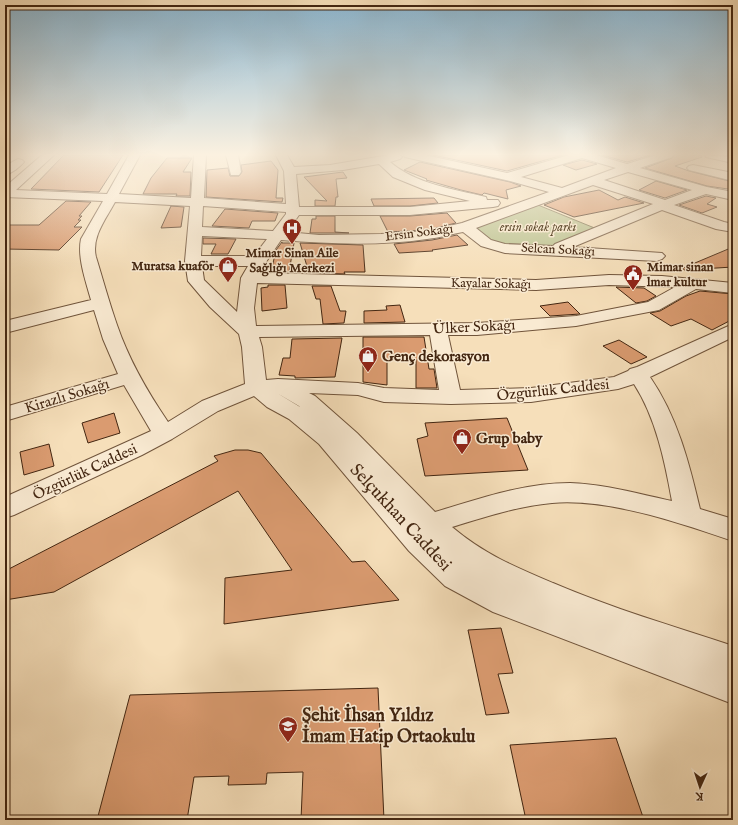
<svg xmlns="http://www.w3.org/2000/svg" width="738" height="825" viewBox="0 0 738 825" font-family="'IM FELL English',serif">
<rect width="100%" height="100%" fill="#f6dfba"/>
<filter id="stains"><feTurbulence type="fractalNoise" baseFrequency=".005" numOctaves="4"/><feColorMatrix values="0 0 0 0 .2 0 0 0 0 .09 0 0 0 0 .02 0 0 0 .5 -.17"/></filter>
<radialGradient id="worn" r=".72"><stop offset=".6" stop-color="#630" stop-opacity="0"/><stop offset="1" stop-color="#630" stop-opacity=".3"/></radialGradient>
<polygon fill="#bcc290" stroke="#807450" points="538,205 597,229 551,247 505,245 490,241 476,227"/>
<g fill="#da9b70" stroke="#432611">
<polygon points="64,155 123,155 99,192 31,189"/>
<polygon points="433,155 563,155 507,171"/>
<polygon points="602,155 651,155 627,162"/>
<polygon points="674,155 701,155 702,157 675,166 689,171 733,182 733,186 728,189 707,186 645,168 672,158"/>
<polygon points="167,158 192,158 183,172 191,172 190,196 176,196 177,194 143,194 151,178"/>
<polygon points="582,160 597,164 576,170 563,165"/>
<polygon points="271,161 278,170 276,198 283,198 282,202 206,197 207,170 228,168 230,176 239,176 242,172 241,165"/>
<polygon points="420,162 510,182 521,186 506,190 508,199 484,193 482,195 461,190 426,180 427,179 404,170"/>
<polygon points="343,172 347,178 336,179 338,197 336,197 335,206 315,206 315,200 327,201 304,177"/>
<polygon points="656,181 687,190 665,198 639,190"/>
<polygon points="599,190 618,200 625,197 644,203 574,217 544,205 564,197"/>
<polygon points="706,196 716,198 707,204 717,207 702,213 679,205"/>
<polygon points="434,198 438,203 410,206 374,206 371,199"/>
<polygon points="66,201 91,202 79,216 82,216 78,220 81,220 74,227 82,227 59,250 5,249 5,225 39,225"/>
<polygon points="171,206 184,207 181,227 161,228"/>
<polygon points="225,209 278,213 275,221 252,221 249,228 212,226"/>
<polygon points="447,213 456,223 427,230 388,232 380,216 410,216"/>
<polygon points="316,216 335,216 335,232 349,233 310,233 312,219 316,219"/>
<polygon points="457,235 468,245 432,250 433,251 399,253 394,244 432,240"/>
<polygon points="203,238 204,238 236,239 228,254 211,254 216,244 203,244"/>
<polygon points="282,242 282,243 294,243 289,272 271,272 276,250"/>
<polygon points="300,243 363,245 365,272 344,272 345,274 309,273"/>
<polygon points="733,247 733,267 684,270 683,268"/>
<polygon points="268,285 285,285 287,308 262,311 261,288 268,287"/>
<polygon points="312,286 331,286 340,311 346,311 344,323 323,324 320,299 316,299"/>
<polygon points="616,287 644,288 656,296 647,301 636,303"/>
<polygon points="700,291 733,294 733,319 712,330 691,319 671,326 650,313 660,311 686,296"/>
<polygon points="568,302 580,314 550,316 540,306"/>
<polygon points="400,305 405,322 364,323 364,311 387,310 386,306"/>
<polygon points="363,337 424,337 429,369 434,369 437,388 416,388 416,359 387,360 387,385 363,382"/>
<polygon points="342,338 335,377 295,378 295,376 279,375 283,358 290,358 292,339"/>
<polygon points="619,340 647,357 631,364 603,346"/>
<polygon points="114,413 120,433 88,443 82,423"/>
<polygon points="507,418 528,470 425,476 417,439 428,436 425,423"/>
<polygon points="49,444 54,466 24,475 20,452"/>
<polygon points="235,450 248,450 261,453 352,562 365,561 399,600 224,624 225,578 292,570 238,491 54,592 5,600 5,571 218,461 214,456"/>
<polygon points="501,628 513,673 498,674 509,713 486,715 468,630"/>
<polygon points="378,688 384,820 301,820 303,772 267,773 266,784 228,785 229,776 194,777 187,820 97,820 130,695"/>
<polygon points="616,738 644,820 526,820 510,745"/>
</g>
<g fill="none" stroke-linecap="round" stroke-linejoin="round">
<defs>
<g id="minor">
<path d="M42,155H54L16,190L107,194L129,155H140L119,194L191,198L194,155H206L204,198L286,204L284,171L276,155H287L294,167L330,165L389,155H400L402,157L400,159L390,162C416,184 453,189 486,197L487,200H498L500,203L498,206L493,207L410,215H299L287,232L319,235L381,234L427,231L462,223L549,192L510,181L405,157L404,155H425L507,173L569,155H596L627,164L656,155H673L672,157L640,168L707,187L733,192V200L706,194L674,205L724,222L733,224V232L716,229L662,210L573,247L662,253L665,256L662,259L657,261L505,253L481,246L463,232C451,234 439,238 427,239C380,246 329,244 281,240L266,262L260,273L536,280L609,275L662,276L733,283V293L696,289L659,310L576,326L477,335H448L460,390L531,388L614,377L628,371L630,369L637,367L733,324V337L650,377C677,416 689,462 700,509L733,519V541C680,523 608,498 552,503C518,506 485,517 452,527C484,554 515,567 553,583C611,608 673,626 733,646V704L493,612L445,586L409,551L319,444L289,419L267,407L254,396L218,411L172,439L142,455L14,515L5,518V497L151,431L124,385L5,421V407L118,374L103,339L94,310L5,333V321L91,300C86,282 77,257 81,239L103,201L5,197V187ZM582,158L616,168L562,188L521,177ZM379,164L393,177L425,190L470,201L410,207H299L296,174L343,170ZM628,172L692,190L665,200L604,180ZM593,185L653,204L555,244L553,246L505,244L491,240L476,228ZM115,202L190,206L185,261L188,281L210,307L239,334L242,347L245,384L202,401L168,422C147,391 129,360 117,325C109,302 103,280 96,257C91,237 106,219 115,202ZM203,206L286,212V214L273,231L202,227ZM202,236L267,239L254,256H201ZM202,266H248L241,278L237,312L204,280ZM257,283L536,290L609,285L675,287L648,302L576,316L477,323L256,326L254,308ZM430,335L439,390L384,388L358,383L278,379L266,380L262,347L259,337ZM634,384C656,418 665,462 672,501C639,494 604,484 570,483C523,483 479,499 435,512L357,433L315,396L309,393L358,395L384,402L451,404L531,402L618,389ZM277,393L299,406L300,407Z"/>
<polygon points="226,155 238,155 241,172 239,175 231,175"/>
<polygon points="705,155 733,157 733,163 706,157"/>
<path d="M18,159L22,160L24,162C20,167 12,173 5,175V166Z"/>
<polygon points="693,165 733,173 733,181 689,170 687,168 689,166"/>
</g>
</defs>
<use href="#minor" stroke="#70543b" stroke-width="2"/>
<use href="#minor" fill="#f9ead2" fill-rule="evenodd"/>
</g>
<linearGradient id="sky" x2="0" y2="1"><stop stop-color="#8ab7d3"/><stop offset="0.57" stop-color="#fbf1e0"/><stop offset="1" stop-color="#fbf1e0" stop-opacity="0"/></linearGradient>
<rect width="738" height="271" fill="url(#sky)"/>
<defs>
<symbol id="hospital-pin" viewBox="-11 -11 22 30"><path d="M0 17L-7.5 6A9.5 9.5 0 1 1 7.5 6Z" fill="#8f2418" stroke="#f9ead2"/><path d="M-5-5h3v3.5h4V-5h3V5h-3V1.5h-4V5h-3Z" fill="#fff"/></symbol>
<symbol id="shop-pin" viewBox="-11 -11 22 30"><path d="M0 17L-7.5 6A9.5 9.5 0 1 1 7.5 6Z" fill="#8f2418" stroke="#f9ead2"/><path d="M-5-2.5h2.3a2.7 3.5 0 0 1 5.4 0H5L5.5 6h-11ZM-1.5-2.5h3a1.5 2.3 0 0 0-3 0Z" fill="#fff"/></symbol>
<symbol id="civic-pin" viewBox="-11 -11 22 30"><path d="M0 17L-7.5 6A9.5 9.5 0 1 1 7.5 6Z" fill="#8f2418" stroke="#f9ead2"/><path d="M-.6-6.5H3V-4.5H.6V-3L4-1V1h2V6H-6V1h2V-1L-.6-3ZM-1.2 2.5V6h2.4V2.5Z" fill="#fff"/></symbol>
<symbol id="school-pin" viewBox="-11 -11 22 30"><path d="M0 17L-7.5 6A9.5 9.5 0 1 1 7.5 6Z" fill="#8f2418" stroke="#f9ead2"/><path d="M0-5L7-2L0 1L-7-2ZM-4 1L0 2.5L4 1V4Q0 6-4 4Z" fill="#fff"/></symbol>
</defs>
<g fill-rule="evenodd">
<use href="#hospital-pin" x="281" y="217" width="22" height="30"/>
<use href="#shop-pin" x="217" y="255" width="22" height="30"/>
<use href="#civic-pin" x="622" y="263" width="22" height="30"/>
<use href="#shop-pin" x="357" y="345" width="22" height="30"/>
<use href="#shop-pin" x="451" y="427" width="22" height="30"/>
<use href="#school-pin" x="277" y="715" width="22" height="30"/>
</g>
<g text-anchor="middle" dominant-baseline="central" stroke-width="3" stroke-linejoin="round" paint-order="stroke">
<g font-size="13" font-style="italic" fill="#614d31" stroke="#f9ead2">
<text x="538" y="227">ersin sokak parkı</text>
</g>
<g font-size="13" fill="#432611" stroke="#f9ead2">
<text transform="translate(419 233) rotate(-7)">Ersin Sokağı</text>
<text transform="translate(558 250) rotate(3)">Selcan Sokağı</text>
<text transform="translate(491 284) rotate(1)">Kayalar Sokağı</text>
</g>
<g font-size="13" font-weight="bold" fill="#432611" stroke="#f9ead2">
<text x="292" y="253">Mimar Sinan Aile<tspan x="292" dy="15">Sağlığı Merkezi</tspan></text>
<text x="214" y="266" text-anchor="end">Muratsa kuaför</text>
<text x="647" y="267" text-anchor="start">Mimar sinan<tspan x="647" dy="15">lmar kultur</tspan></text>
</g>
<g font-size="15" fill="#432611" stroke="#f9ead2">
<text transform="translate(474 327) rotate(-3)">Ülker Sokağı</text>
<text transform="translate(553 390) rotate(-6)">Özgürlük Caddesi</text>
<text transform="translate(67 396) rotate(-17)">Kirazlı Sokağı</text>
<text transform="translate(85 472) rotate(-25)">Özgürlük Caddesi</text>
</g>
<g font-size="15" font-weight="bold" fill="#432611" stroke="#f9ead2" text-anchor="start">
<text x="382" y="356">Genç dekorasyon</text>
<text x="476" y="438">Grup baby</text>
</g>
<g font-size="18" fill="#432611" stroke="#f9ead2">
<text transform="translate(400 518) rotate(47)">Selçukhan Caddesi</text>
</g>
<g font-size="18" font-weight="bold" fill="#432611" stroke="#f9ead2" text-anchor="start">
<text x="302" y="716">Şehit İhsan Yıldız<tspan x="302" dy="21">İmam Hatip Ortaokulu</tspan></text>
</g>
</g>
<rect width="738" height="825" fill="none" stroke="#f6dfba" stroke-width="20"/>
<rect x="6" y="6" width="726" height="813" fill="none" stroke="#432611" stroke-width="2"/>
<rect x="10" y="10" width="718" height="805" fill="none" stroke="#432611"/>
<g transform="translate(700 787) rotate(183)" stroke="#f9ead2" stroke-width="3" paint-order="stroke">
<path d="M0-3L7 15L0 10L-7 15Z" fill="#432611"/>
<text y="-6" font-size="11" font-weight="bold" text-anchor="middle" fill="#432611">K</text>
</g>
<rect width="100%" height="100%" filter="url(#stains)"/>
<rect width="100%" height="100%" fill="url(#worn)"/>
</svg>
